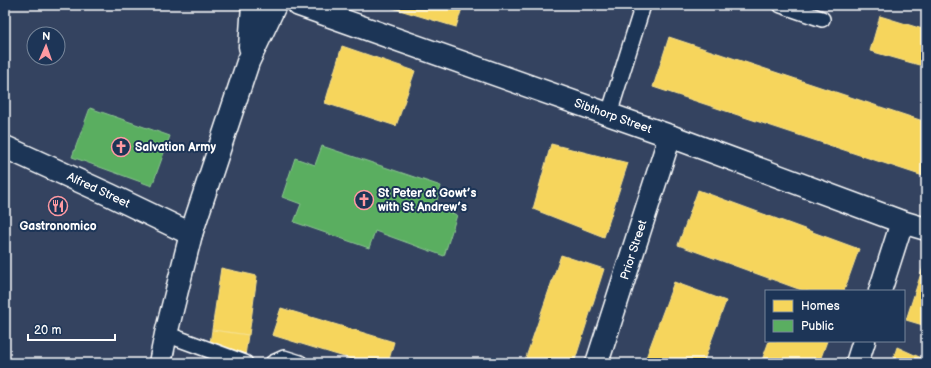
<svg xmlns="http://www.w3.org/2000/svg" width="931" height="368" viewBox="0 0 931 368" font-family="'Balsamiq Sans',sans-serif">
<rect width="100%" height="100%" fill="#344360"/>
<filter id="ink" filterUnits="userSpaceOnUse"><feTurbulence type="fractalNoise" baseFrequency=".025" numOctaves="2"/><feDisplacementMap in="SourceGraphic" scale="8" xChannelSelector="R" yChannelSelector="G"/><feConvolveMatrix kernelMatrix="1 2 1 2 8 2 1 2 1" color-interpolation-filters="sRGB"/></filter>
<g filter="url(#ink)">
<g fill="#f6d55c" stroke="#f9e28d">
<polygon points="383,5 463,5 456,27"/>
<polygon points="880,16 926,30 926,67 870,51"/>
<polygon points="669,37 926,122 926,177 653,87"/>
<polygon points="342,46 415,71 396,126 325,103"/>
<polygon points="551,144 628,163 604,237 533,209"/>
<polygon points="698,190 859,249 844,291 804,291 678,245"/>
<polygon points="561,255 604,269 574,363 524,363"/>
<polygon points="924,264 926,265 926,326 906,320"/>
<polygon points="221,268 257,276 249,335 212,330"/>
<polygon points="674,282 726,301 703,363 644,363"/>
<polygon points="281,308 394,342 388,363 364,363 272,335"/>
<polygon points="212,330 248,335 244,363 207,363"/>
<polygon points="769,341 827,341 819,363 761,363"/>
<polygon points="897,347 926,360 926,363 892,363"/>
</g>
<g fill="#5aae61" stroke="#8cc690">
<polygon points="90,108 170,136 152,186 72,157"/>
<polygon points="322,146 441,186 435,207 457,215 444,256 375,231 369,248 294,222 301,204 282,197 295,158 315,165"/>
</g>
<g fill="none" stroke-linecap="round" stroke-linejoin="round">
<defs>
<g id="lane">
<polyline points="781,5 822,19"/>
<polyline points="609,114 643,5"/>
<polyline points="166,334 245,363"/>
<polyline points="273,363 284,358 300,363"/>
</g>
<g id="street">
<path id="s1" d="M299,5L670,136L902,222L926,229"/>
<path id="s2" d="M5,147L110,195L191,234"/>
<polyline points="880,291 902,222"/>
<path id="s3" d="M597,363L670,136"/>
<polyline points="857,363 864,341"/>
</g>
<g id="secondary">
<polyline points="250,47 253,5"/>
<polyline points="160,363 166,334 191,234 248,62 275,5"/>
</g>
</defs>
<use href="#lane" stroke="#fff" stroke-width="18"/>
<use href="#street" stroke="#fff" stroke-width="25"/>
<use href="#secondary" stroke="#fff" stroke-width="25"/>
<use href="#lane" stroke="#1d3557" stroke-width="15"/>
<use href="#street" stroke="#1d3557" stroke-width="22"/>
<use href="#secondary" stroke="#1d3557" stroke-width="22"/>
</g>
</g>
<defs>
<symbol id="church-ring" viewBox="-11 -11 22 22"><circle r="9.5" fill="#1d3557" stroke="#ff9aa2" stroke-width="1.5"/><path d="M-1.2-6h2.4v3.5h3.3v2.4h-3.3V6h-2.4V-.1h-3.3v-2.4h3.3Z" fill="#ff9aa2"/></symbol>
<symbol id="restaurant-ring" viewBox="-11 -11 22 22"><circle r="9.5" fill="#1d3557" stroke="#ff9aa2" stroke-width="1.5"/><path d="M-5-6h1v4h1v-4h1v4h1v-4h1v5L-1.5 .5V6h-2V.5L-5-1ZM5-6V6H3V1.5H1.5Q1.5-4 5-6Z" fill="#ff9aa2"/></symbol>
</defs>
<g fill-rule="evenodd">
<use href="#church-ring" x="110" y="136" width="22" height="22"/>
<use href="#church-ring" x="353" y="189" width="22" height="22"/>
<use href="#restaurant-ring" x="47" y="195" width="22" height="22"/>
</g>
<g text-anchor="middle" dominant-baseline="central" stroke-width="4" stroke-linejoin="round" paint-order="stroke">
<g font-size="12" fill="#fff" stroke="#1d3557">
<text stroke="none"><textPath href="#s1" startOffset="333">Sibthorp Street</textPath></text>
<text stroke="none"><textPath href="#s2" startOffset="103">Alfred Street</textPath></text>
<text stroke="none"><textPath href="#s3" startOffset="119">Prior Street</textPath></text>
</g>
<g font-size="12" font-weight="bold" fill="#fff" stroke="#1d3557" text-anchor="start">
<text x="135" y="147">Salvation Army</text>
<text x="378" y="193">St Peter at Gowt’s<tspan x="378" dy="14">with St Andrew’s</tspan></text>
<text x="58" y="226" text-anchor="middle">Gastronomico</text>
</g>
</g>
<rect width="931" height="368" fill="none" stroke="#1d3557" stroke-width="20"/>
<rect x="10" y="10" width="911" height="348" fill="none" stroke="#fff" stroke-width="1.5" filter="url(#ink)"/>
<rect x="765" y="290" width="140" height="52" fill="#1d3557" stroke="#77869a"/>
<rect x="773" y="300" width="20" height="12" fill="#f6d55c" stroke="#77869a"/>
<text x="801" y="310" font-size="12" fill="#ffffff">Homes</text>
<rect x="773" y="320" width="20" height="12" fill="#5aae61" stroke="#77869a"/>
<text x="801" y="330" font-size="12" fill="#ffffff">Public</text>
<g transform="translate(46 46) rotate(2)"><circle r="19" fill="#1d3557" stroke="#77869a"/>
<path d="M0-3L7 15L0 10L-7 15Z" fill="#ff9aa2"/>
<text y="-6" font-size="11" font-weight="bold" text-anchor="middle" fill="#ffffff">N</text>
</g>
<path d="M28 334v6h87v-6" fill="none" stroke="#ffffff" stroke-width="2"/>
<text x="34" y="334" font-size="12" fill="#ffffff" stroke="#1d3557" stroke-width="3" paint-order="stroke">20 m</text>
</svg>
